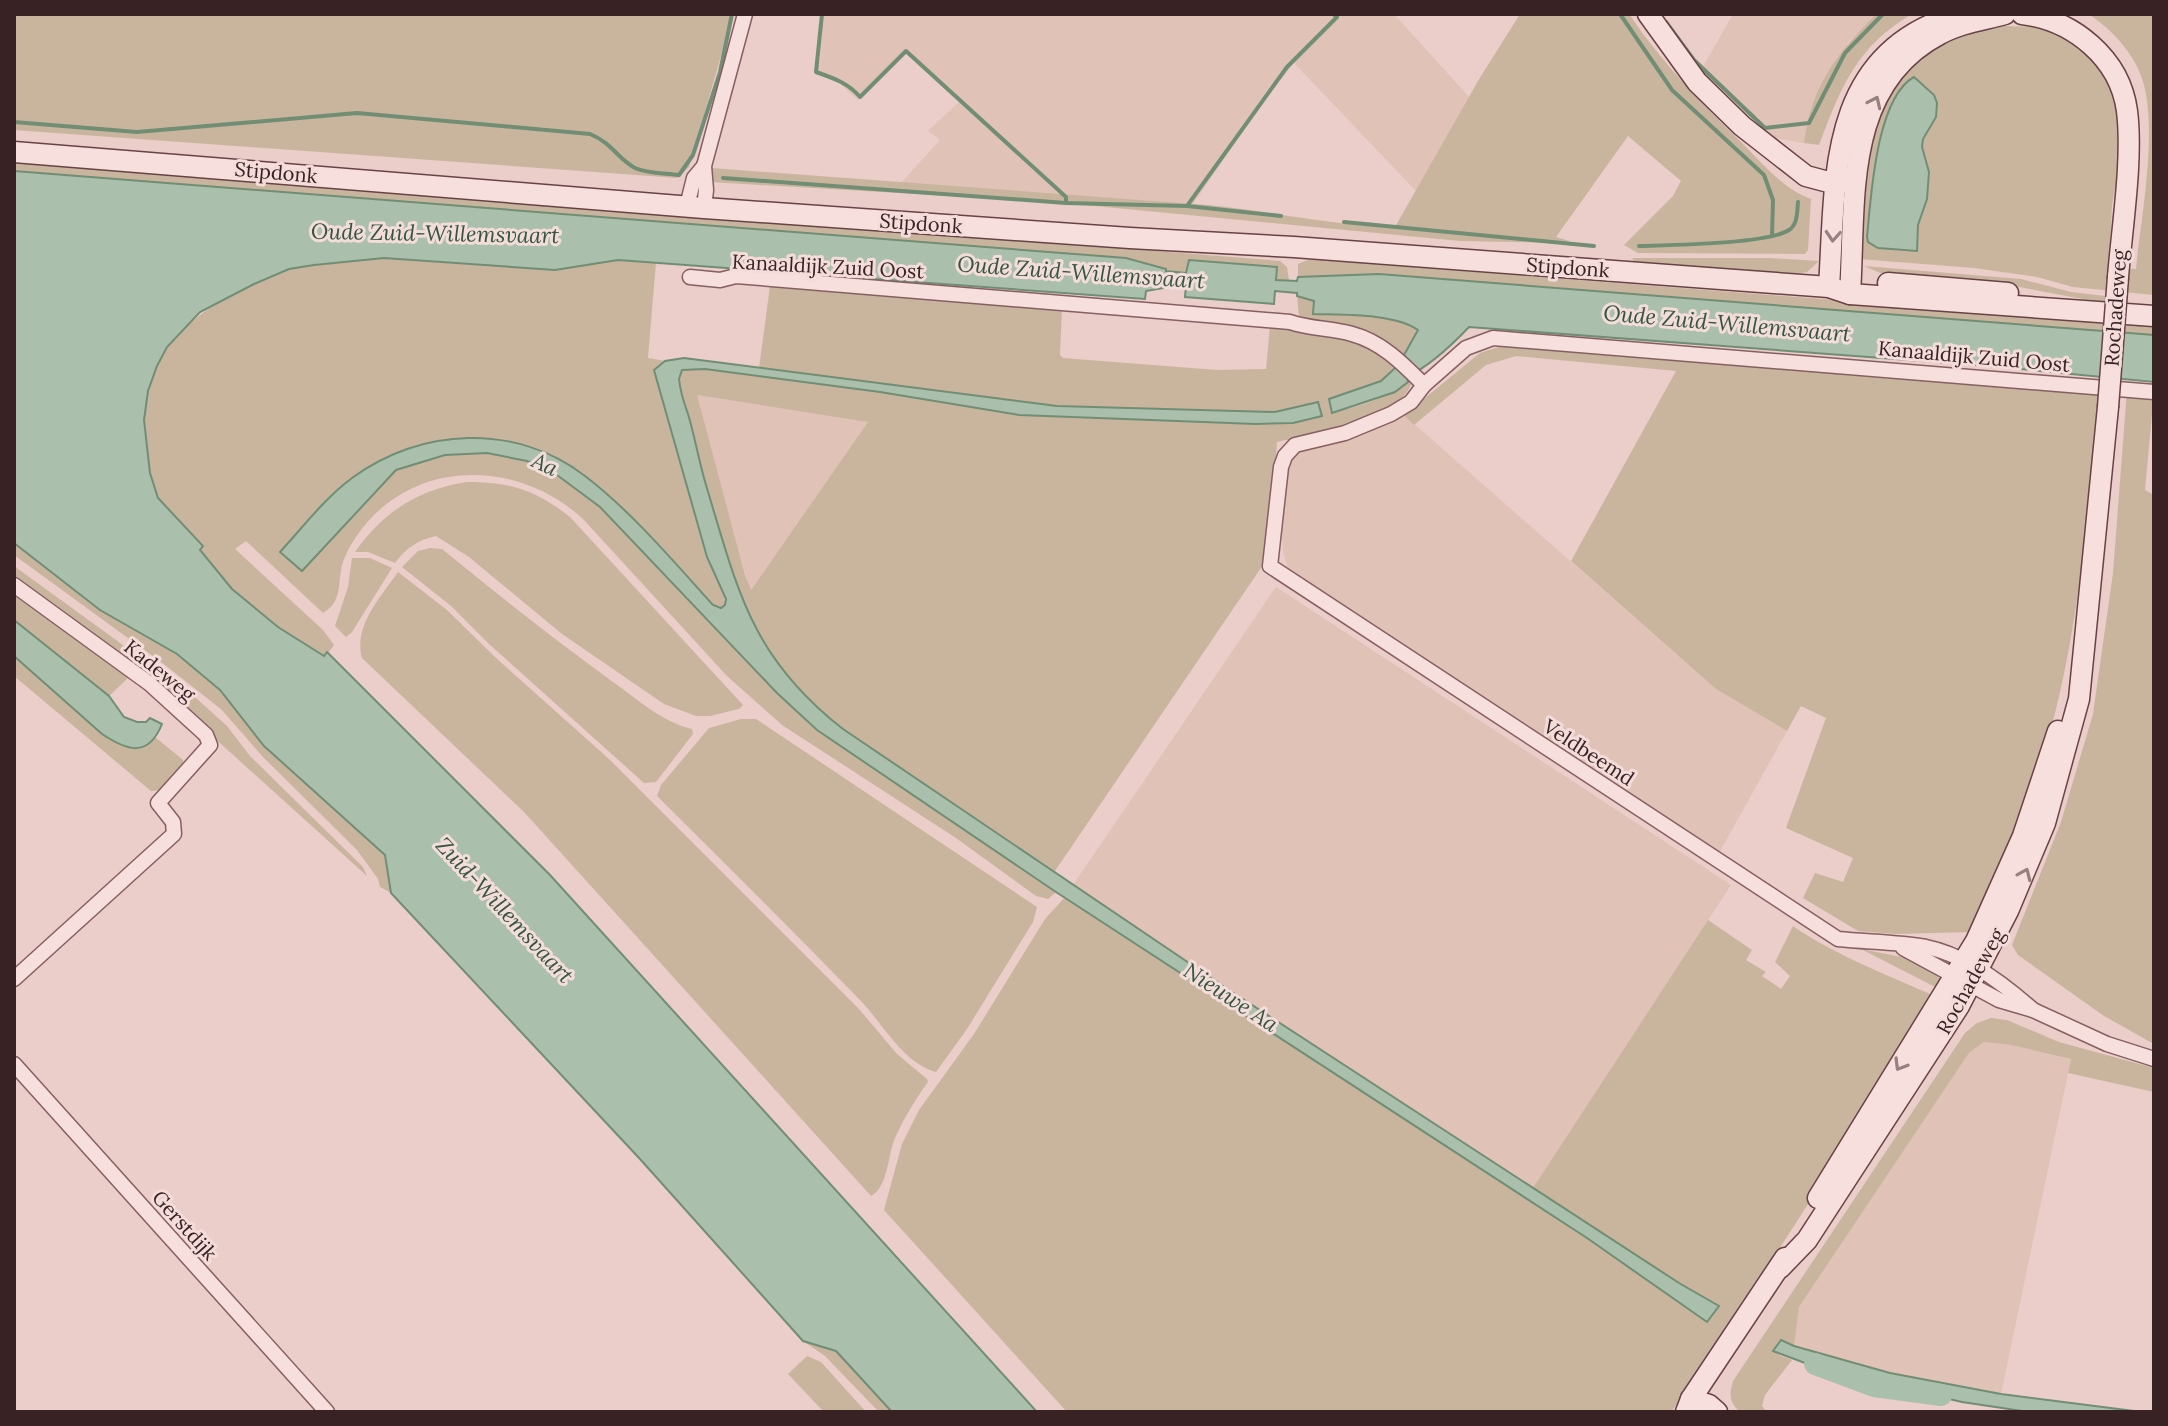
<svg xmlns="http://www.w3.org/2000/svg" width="2168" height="1426" viewBox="0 0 2168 1426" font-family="Lora,serif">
<rect width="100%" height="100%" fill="#ebcdc9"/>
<g fill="#e0c2b7">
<polygon points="823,14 1394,14 1469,97 1416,191 1294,63 1269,94 1193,204 901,183 940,140 928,131 960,101 907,51 858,100 833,77 815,73 820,59"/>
<polygon points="1733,14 1876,14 1849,41 1807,123 1804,143 1764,136 1700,72"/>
<polygon points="697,395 869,421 750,591 698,406"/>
<polygon points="1404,415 1716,689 1787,731 1718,855 1288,569 1283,551 1282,528 1285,467 1291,456 1299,451 1361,436"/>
<polygon points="1276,587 1731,885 1533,1188 1226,988 1073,885"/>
<polygon points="1984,1042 2011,1045 2071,1059 2001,1394 1890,1373 1794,1346 1799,1307 1969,1053"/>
</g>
<g fill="#c9b59e" fill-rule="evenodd">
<polygon points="14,14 733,14 689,167 678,178 14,130"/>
<path d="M1520,14H1629C1661,62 1703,105 1744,145C1764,165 1783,189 1811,199L1808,250L1805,254L1638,253L1624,245L1673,196L1681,181L1628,136L1556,237L1570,241L1560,243L1460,241L1053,202L710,182L711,168L1208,205C1271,211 1332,226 1395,227L1478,81Z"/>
<path d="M1876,14H1912C1856,47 1841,87 1819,145L1804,143C1811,87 1837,53 1876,14Z"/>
<path d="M2088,14H2154V295L2073,287L2037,277L1974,268L1859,259L1864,153L1896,75L1942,40L2002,26L2044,27L2080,47L2101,68L2112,93L2121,132V153L2112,205L2109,268L2136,269C2141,217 2160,121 2140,73C2131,50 2109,27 2088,14ZM1902,88L1937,103L1936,117L1923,140L1922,147L1928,166L1927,199L1918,225L1916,251L1878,248L1882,131Z"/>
<polygon points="14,158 1280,261 1287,267 1289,280 1276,280 1277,267 1189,260 1187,273 1166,271 1165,269 1126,258 32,173 14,171"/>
<path d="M384,258L555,270L618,260L656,262L648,358L665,361L654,370L707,557L724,593L725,605L720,608L713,605C667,554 588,458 520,443C507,440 491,441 477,441C428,438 392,449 352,478C325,498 303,527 281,552L302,571L396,470L445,455L487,453L527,461L572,484L600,507L809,724L1056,892L1048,899L1036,896L956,838L782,725L727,676L583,519C517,458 410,457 356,537C352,543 347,551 344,559C336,579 345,600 323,613L246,541L235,549L323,630L334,645L325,657L278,627L232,589L200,549L203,547C190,532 166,513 157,497C147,478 146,452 144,431C139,360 188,315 247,287C262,280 277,272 293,269C322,262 354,260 384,258Z"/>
<polygon points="1769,258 1819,261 1807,272 1795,274 1634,262 1632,258"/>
<polygon points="1310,259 2154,325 2154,335 1379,274 1298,277 1298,264"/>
<polygon points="1864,266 2021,279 2071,292 2105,296 2104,303 1998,283 1880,273"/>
<path d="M770,286L1062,309L1060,355L1063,358L1217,370L1266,369L1270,326L1290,327L1306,334L1341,338L1374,347L1398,369L1395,368L1381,381L1347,393L1332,413C1359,406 1386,399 1408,382L1411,384C1400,420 1310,435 1277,442L1269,556L1055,871L843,729C745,653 722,559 694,443C689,424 686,403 679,384L681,370L705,369L880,392L1019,415L1256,424L1293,409L1275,412L1057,406L759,368ZM697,395L868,422L751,590L745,575Z"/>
<path d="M1297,296L1315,301L1314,314C1343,315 1395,313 1418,330V333L1404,355C1387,341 1371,330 1348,326C1332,324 1312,326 1299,316Z"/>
<path d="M1508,344L2100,387C2088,509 2080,632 2045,750C2027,813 1997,872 1972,932L1896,934L1858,931L1803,898L1815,873L1843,882L1853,858L1786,828L1826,718L1801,706L1787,731L1716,689L1571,561L1676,371L1516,356L1486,365L1414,425L1404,415L1480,353Z"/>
<polygon points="2127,390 2154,392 2145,490 2154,495 2154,1044 2104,1016 2018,955 2012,945 2061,822 2093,714 2113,573"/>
<path d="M467,482C511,482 535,490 570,517L743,705L739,709L710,716H696L664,704L562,634L469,557L436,536C418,540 406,548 395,563L368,552H355C383,512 419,489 467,482Z"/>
<polygon points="14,543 100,610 177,654 220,690 264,746 386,855 391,893 380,887 378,879 357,850 263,757 222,710 165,665 14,555"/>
<path d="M430,548L442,549C498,595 554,639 613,682C637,699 662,722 692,729L693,734L656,782L644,783L489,644L451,606L402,567L418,551Z"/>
<polygon points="352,558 370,558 392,568 352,632 346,637 335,626 348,587"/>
<polygon points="14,566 196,698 227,726 250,756 363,867 367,876 211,735 190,711 14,581"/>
<path d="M398,572L447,610L495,657L609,759L859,1009L897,1054L927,1079L928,1082C915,1100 904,1118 895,1138C887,1156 889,1186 871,1196L525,813L362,658C353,626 381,597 398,572Z"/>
<polygon points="14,595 129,677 109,696 14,620"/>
<path d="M14,656L102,734C120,746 138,757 155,737L183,760L184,768L161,790L151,791L14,676Z"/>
<path d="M741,719H756L1037,907L1033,922L967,1029L936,1072C903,1063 883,1024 861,1001C794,932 725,864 657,796L661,785L709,728Z"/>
<path d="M1065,897L1587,1238L1707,1321L1718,1305L1700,1297L1533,1188L1708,920L1752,950L1746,960L1766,972L1762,976L1781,989L1790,976L1775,962L1793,926C1833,954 1889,976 1935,996L1853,1134L1697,1377L1671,1412H1067L884,1210L902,1144L919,1110L974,1034L1045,919Z"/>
<polygon points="1861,949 1917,960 1943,981 1941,990"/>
<path d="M1991,1018L2007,1020L2059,1042L2154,1068V1092L2068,1073L2071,1059L2011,1045L1984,1042L1969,1053L1799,1307L1794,1346L1781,1341L1779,1355L1792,1360L1765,1395L1762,1406L1767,1412H1740C1729,1402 1729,1395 1733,1381L1965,1033L1977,1023Z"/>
<polygon points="803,1341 836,1350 892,1412 879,1412 825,1356"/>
<polygon points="807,1356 821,1362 866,1412 824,1412 788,1374"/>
</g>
<g fill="#aac0ac" stroke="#718e75" stroke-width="2">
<path d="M1914,77L1934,95L1937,103L1936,117L1923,139L1922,147L1929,172L1927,199L1918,225L1917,251L1878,248L1868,242L1867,237C1871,197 1876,98 1914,77Z"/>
<path d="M14,171L1126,258L1166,269V271L1186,273L1189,260L1277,267L1276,280L1297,281L1298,277L1379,274L2154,335V382L1989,366L1469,327C1451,346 1431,365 1407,377L1408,382L1395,392L1332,413L1329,399L1381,381L1395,368L1399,369L1407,359L1404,355L1418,330C1394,313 1342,315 1313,314L1314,301L1297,296V293L1275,291L1274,304L1185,297L1186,285L1165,283L1164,288L1146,291L1145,299L618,260L555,270L384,258L314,265L289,269L254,284L200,312L167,347L157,366L148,391L144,420L150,473L158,498L203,546L200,550L232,589L278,627L324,656L327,652L550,875L1037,1412H892L836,1351L803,1341L640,1159L391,893L385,855L264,746L220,690L177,654L100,610L14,543Z"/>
<path d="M684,358L1057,406L1275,412L1318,402L1322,416L1293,423L1256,424L1019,415L880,392L705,369L682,370L679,379C680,390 684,403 688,414C695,437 699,462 706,485C738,591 751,657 843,729L1226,988L1679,1283L1719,1306L1707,1322L1587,1238L1056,892L817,730L777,693L600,507L553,472L527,461L487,453L445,455L396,470L302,571L280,552C303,527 325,498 352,478C421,427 516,423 585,476C631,511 674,562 713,605L721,608L725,605L726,599L707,557L654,370L665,361Z"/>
<path d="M14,620L109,696L124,717L137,722H146L150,718L162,724C148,759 126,750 102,734L14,656Z"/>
<polygon points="1781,1340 1794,1346 1890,1373 2001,1394 2142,1412 2029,1412 1962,1402 1821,1369 1773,1351"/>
</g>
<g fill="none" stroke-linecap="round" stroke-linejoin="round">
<g stroke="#718e75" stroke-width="4">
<path d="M822,14L816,72C833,78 848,83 860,97L906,51L1066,197V203L1187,206L1281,216"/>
<polyline points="1620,14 1672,90 1764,175 1773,200 1772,236"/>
<polyline points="1666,22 1694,60 1765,128 1809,123 1845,53 1883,14"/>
<path d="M14,122L137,132L357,113L590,134C612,143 618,159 635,168C648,174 666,173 679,175L693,155L720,72L732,14"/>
<polyline points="723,178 1066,203"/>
<polyline points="1187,206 1287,67 1337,17 1333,14"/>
<polyline points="1344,222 1594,246"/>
<path d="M1639,246C1669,245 1768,244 1789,230C1798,224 1797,212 1798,202"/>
</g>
<polyline stroke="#aac0ac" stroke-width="22" points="1815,1364 1874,1386 1941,1395"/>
<defs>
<g id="street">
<polyline points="687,206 694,178 704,166"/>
<polyline points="704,208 706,190 704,166 745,14"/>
<path d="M690,277L720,280L736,276L1290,322C1310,329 1331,328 1352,334C1382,342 1403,364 1424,385"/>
<polyline points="14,585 150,684 206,735 210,745 158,803 173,822 174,834 14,979"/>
<polyline points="1903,948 1999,1000 2033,1010 2107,1044 2154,1059"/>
<path d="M2033,1010C2004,984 1966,955 1926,947C1897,942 1867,942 1838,939L1270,566L1281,467L1285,456L1295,445L1345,433L1391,414L1411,402L1424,385L1466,348L1493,338L2154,392"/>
<polyline points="14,1064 327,1412"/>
</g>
<g id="secondary">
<polyline points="1648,14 1697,82 1742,126 1806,176 1836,184 1848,180"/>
<path d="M2022,14C2073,20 2120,58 2127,111C2133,159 2122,227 2118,277"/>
<polyline points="14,152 704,208 1130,238 1294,247 1721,279 1829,287 1850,294 2154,316"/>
<polyline points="1888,283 2008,293"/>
<path d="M1829,287C1836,182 1826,59 1948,18"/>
<path d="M1850,294C1856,200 1842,85 1940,34C1960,23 1983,20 2005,14"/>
<polyline points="1818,1198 1976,941 2023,836 2058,731"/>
<polyline points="1780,1268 1807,1240 1959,1006 2008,911 2045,823 2079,699 2108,407"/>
<polyline points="1691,1399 1709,1405 1717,1412"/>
<polyline points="1686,1412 1691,1399 1785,1258"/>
</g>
</defs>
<use href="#street" stroke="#865f62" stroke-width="17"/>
<use href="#secondary" stroke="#684246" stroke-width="23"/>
<use href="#street" stroke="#f6dfdc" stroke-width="14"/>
<use href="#secondary" stroke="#f6dfdc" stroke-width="20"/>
<defs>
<polyline id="secondary-bridge" points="2108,407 2118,277"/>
</defs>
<use href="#secondary-bridge" stroke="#684246" stroke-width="23" stroke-linecap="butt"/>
<use href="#secondary-bridge" stroke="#f6dfdc" stroke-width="20"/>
</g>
<defs><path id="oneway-chevron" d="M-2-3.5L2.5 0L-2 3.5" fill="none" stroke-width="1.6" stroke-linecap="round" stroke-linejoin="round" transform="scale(2)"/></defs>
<g stroke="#978080">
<use href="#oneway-chevron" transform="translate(1875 102) rotate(-65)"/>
<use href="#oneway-chevron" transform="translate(1833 236) rotate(94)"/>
<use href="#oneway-chevron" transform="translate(2025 874) rotate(-66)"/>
<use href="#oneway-chevron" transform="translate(1900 1065) rotate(121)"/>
</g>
<g text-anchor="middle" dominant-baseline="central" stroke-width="6" stroke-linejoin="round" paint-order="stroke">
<g font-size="20" fill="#382224" stroke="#f3dcd9">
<text transform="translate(276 172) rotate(5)">Stipdonk</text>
<text transform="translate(921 223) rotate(4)">Stipdonk</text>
<text transform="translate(828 266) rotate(3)">Kanaaldijk Zuid Oost</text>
<text transform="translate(1568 267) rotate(4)">Stipdonk</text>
<text transform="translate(2115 308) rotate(-86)">Rochadeweg</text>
<text transform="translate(1974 356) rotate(5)">Kanaaldijk Zuid Oost</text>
<text transform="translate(160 670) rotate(39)">Kadeweg</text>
<text transform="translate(1589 752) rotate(33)">Veldbeemd</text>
<text transform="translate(1970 981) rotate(-61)">Rochadeweg</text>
<text transform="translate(185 1225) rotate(48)">Gerstdijk</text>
</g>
<g font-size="22" font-style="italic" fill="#32563f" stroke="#f3dcd9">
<text transform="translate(435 233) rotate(1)">Oude Zuid-Willemsvaart</text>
<text transform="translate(1081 272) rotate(4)">Oude Zuid-Willemsvaart</text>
<text transform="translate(1727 323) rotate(5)">Oude Zuid-Willemsvaart</text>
<text transform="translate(545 464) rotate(25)">Aa</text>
<text transform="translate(505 910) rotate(47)">Zuid-Willemsvaart</text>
<text transform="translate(1231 997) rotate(33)">Nieuwe Aa</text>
</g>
</g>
<rect width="2168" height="1426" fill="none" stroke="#382224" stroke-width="32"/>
</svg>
